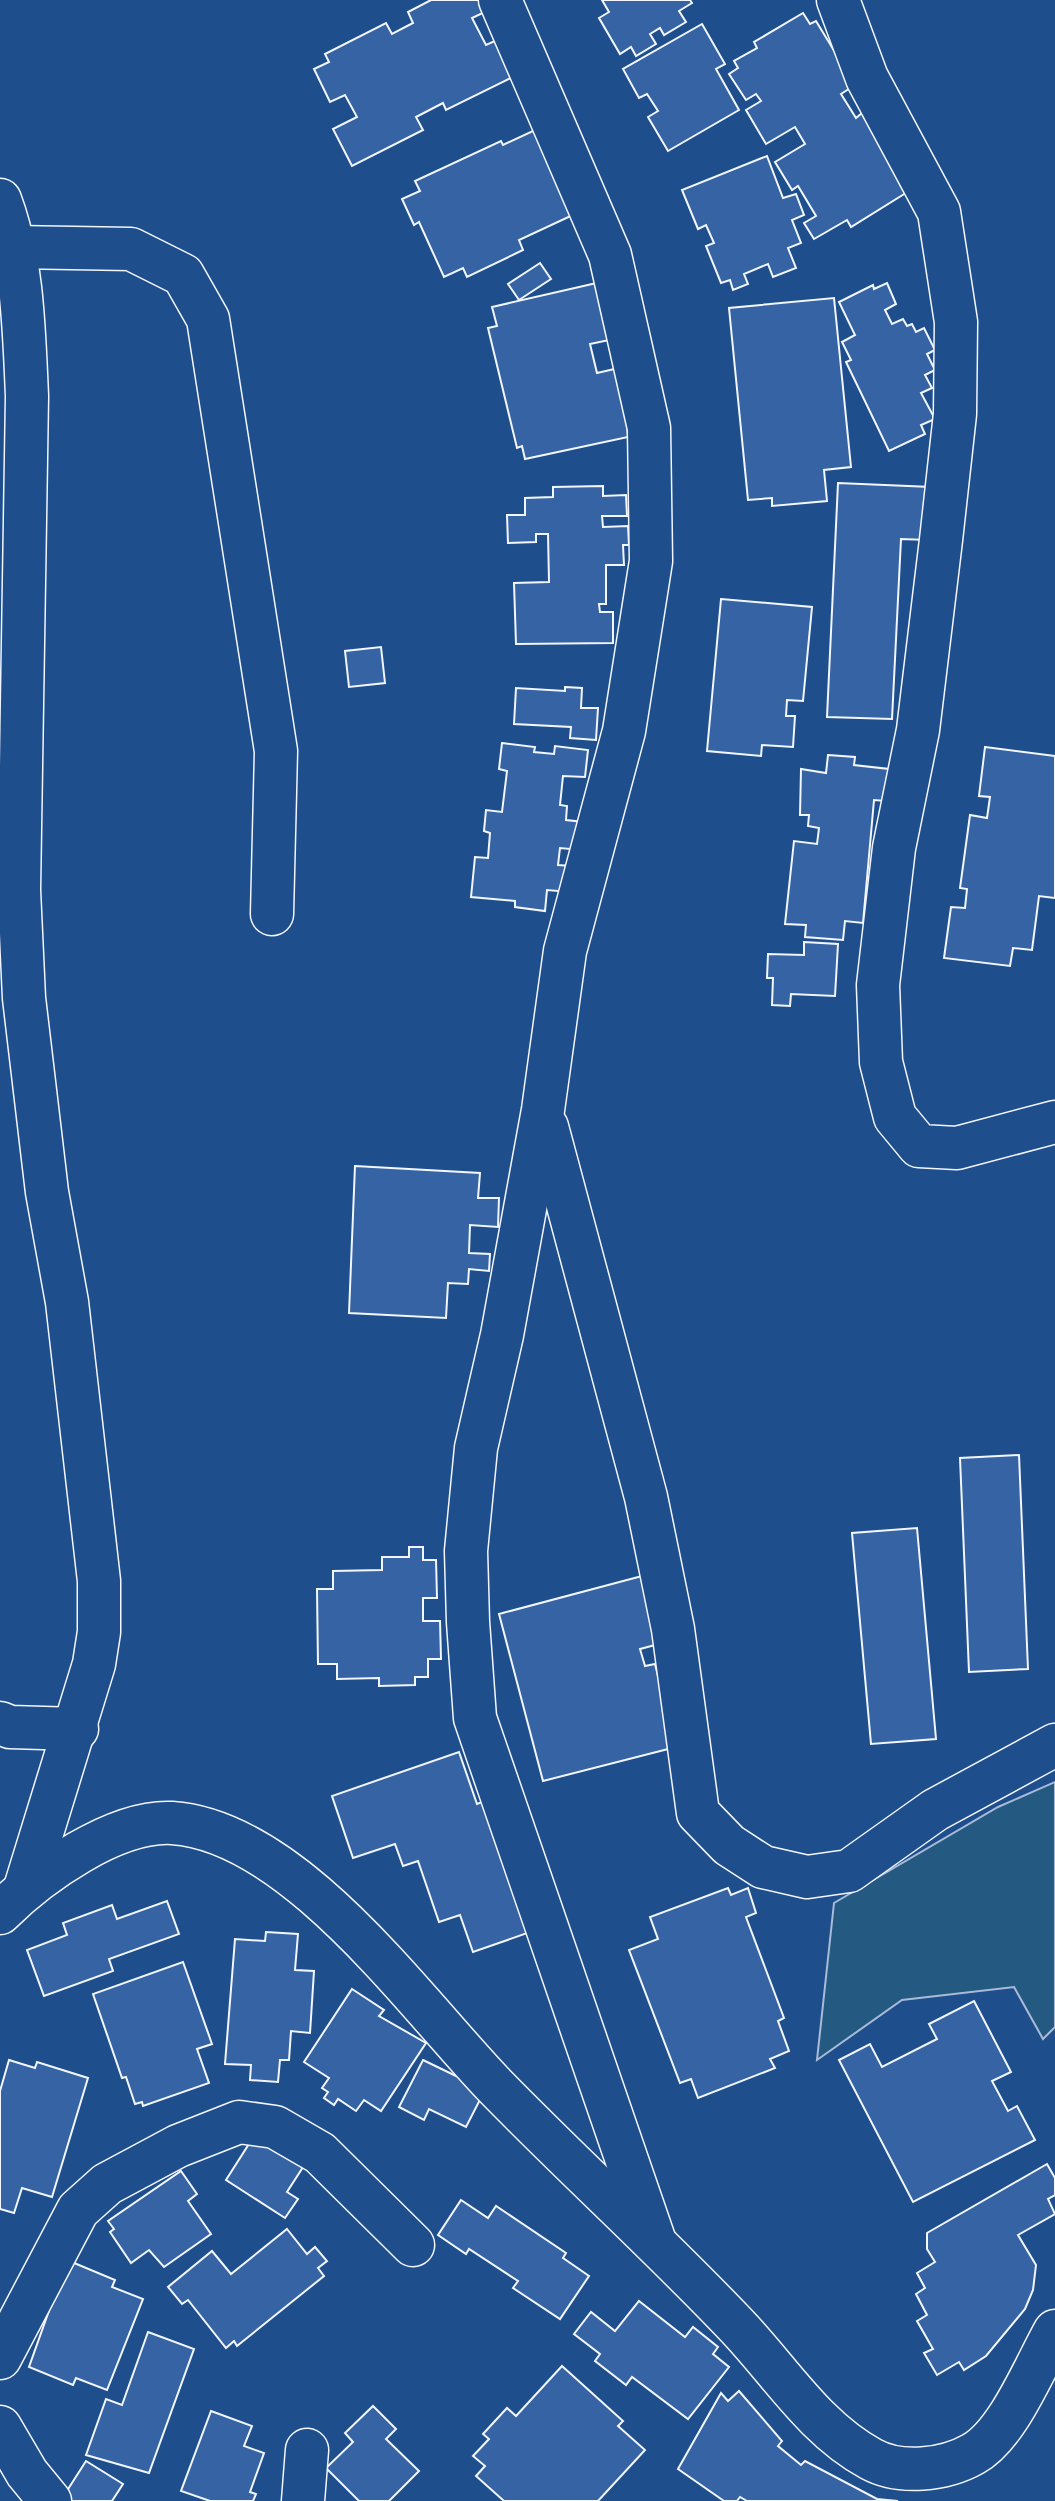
<svg xmlns="http://www.w3.org/2000/svg" width="1055" height="2501" viewBox="0 0 1055 2501" font-family="'Sofia Sans Condensed',sans-serif">
<rect width="100%" height="100%" fill="#1f4e8c"/>
<polygon fill="#245a82" stroke="#a8bbd7" stroke-width="2" points="1055,1782 1055,2027 1043,2039 1014,1987 902,2000 817,2060 834,1903 998,1807"/>
<g fill="#3563a3" stroke="#f2f6ff" stroke-width="2">
<polygon points="431,0 482,0 487,11 472,18 486,45 497,40 515,76 446,110 443,103 416,117 423,130 352,166 333,129 357,117 345,95 330,102 314,69 329,62 325,54 386,23 392,34 413,23 408,12"/>
<polygon points="602,0 690,0 692,3 679,11 686,22 664,35 660,28 650,34 656,44 636,56 631,47 620,54 599,18 609,12"/>
<polygon points="803,13 810,24 816,21 855,85 841,94 856,118 862,113 909,191 851,227 847,220 814,239 804,223 816,216 798,186 792,190 775,162 805,144 795,127 766,144 746,110 761,101 756,94 746,100 729,74 738,68 734,61 757,48 754,42"/>
<polygon points="702,24 725,64 716,69 739,110 668,151 648,117 658,111 647,94 639,98 623,69"/>
<polygon points="535,130 575,214 519,240 523,250 467,277 463,268 444,277 419,222 414,225 402,199 420,191 415,181 501,141 503,145"/>
<polygon points="767,156 783,198 796,194 804,215 792,220 801,243 788,248 796,268 773,277 768,264 744,274 748,284 733,290 730,280 721,283 706,246 714,243 706,225 698,229 682,190"/>
<polygon points="540,263 551,279 519,300 508,284"/>
<polygon points="601,282 614,339 590,344 597,373 623,367 628,437 525,459 522,446 517,448 488,328 497,326 492,307"/>
<polygon points="887,283 896,304 885,310 892,324 903,319 907,326 912,324 916,332 924,328 935,350 927,354 935,370 925,375 932,388 921,393 935,419 921,425 925,434 889,451 846,362 851,360 842,342 855,335 839,302 873,285 874,289"/>
<polygon points="834,298 851,467 824,470 827,501 772,506 772,498 748,500 729,308"/>
<polygon points="838,483 931,487 928,540 901,539 892,719 827,717"/>
<polygon points="603,486 603,496 626,495 627,516 602,516 603,527 628,526 629,545 623,545 624,565 606,565 606,604 599,604 600,612 613,612 613,643 516,644 514,583 549,582 548,534 536,534 536,542 508,543 507,515 525,515 525,498 553,497 553,487"/>
<polygon points="721,599 812,607 803,701 787,700 786,716 795,716 793,747 762,745 761,756 707,751"/>
<polygon points="381,647 385,683 349,687 345,651"/>
<polygon points="565,687 582,688 581,708 598,708 596,740 570,738 571,727 514,724 516,688 565,691"/>
<polygon points="502,743 535,747 534,752 554,754 555,746 588,750 585,777 563,776 560,805 567,806 566,820 584,822 581,850 560,848 558,865 572,866 570,892 547,890 545,911 515,907 515,901 471,897 475,857 488,858 490,833 484,831 486,810 502,812 507,771 499,769"/>
<polygon points="985,747 1055,756 1055,898 1039,896 1032,950 1013,948 1010,966 944,958 951,907 965,908 967,889 960,888 970,815 987,818 990,797 979,796"/>
<polygon points="828,755 855,757 854,765 889,769 886,801 874,800 863,923 845,921 843,940 805,937 806,925 785,924 794,841 817,844 819,828 808,826 809,815 800,815 801,769 826,773"/>
<polygon points="804,942 838,944 835,996 791,994 790,1006 772,1005 773,978 767,978 768,954 804,955"/>
<polygon points="355,1166 480,1173 478,1198 499,1198 498,1227 470,1225 469,1253 490,1254 489,1271 469,1269 468,1284 448,1283 446,1318 349,1313"/>
<polygon points="1019,1455 1028,1669 969,1672 960,1458"/>
<polygon points="917,1528 936,1739 871,1744 852,1533"/>
<polygon points="409,1547 423,1547 423,1560 436,1560 437,1598 423,1598 423,1621 440,1621 441,1659 428,1659 428,1677 415,1677 415,1685 379,1686 379,1678 337,1679 337,1664 318,1664 317,1589 333,1589 333,1571 382,1570 382,1557 409,1557"/>
<polygon points="642,1576 659,1644 640,1649 645,1666 655,1664 676,1747 543,1781 499,1614"/>
<polygon points="459,1752 477,1804 490,1799 536,1930 473,1952 460,1915 439,1922 418,1861 403,1866 395,1844 353,1858 332,1796"/>
<polygon points="728,1888 731,1895 748,1888 756,1913 746,1917 784,2018 778,2021 789,2051 770,2059 775,2068 698,2098 691,2079 680,2083 629,1950 658,1939 650,1917"/>
<polygon points="167,1901 179,1934 109,1959 113,1971 44,1996 27,1950 67,1935 63,1923 112,1905 117,1919"/>
<polygon points="266,1932 298,1934 295,1970 314,1971 310,2033 291,2031 289,2060 280,2060 278,2082 250,2080 251,2065 225,2064 235,1939 265,1941"/>
<polygon points="183,1962 212,2044 197,2049 209,2083 143,2106 142,2102 135,2104 126,2077 122,2078 93,1994"/>
<polygon points="352,1989 384,2010 379,2016 426,2043 381,2111 364,2100 356,2111 338,2099 334,2105 324,2098 328,2092 322,2088 329,2078 304,2062"/>
<polygon points="974,2001 1011,2072 992,2081 1008,2111 1017,2106 1035,2140 913,2202 839,2060 870,2044 882,2067 937,2039 929,2024"/>
<polygon points="9,2060 35,2068 37,2062 88,2078 52,2197 22,2188 14,2213 0,2209 0,2091"/>
<polygon points="423,2060 485,2090 466,2127 429,2109 424,2120 399,2107"/>
<polygon points="256,2133 305,2164 287,2192 298,2199 285,2218 226,2180"/>
<polygon points="1047,2164 1055,2178 1055,2195 1048,2199 1055,2214 1018,2235 1036,2265 1033,2290 1025,2309 986,2356 964,2370 959,2362 937,2375 924,2353 933,2349 917,2321 927,2315 916,2294 925,2288 917,2273 935,2262 927,2249 927,2233"/>
<polygon points="181,2171 197,2194 188,2201 211,2234 164,2267 149,2250 131,2263 110,2232 114,2229 108,2221"/>
<polygon points="461,2200 488,2218 496,2206 566,2253 563,2258 589,2276 560,2319 513,2288 518,2281 469,2249 466,2254 438,2235"/>
<polygon points="287,2229 307,2254 315,2247 327,2261 318,2268 324,2276 237,2346 234,2341 226,2348 188,2300 182,2304 168,2287 212,2251 231,2274"/>
<polygon points="67,2260 115,2280 112,2287 143,2299 107,2390 76,2378 73,2385 29,2367"/>
<polygon points="639,2301 685,2337 693,2327 718,2347 713,2354 729,2367 688,2419 632,2377 626,2385 595,2361 600,2354 574,2334 591,2312 615,2331"/>
<polygon points="148,2332 194,2349 149,2473 86,2455 106,2399 122,2405"/>
<polygon points="562,2366 623,2421 618,2426 645,2450 598,2501 504,2501 476,2476 485,2466 473,2456 489,2439 483,2434 507,2408 516,2416"/>
<polygon points="739,2391 782,2441 778,2446 801,2465 805,2461 877,2499 898,2501 747,2501 740,2497 737,2501 724,2501 678,2469 721,2393 728,2401"/>
<polygon points="373,2406 396,2429 386,2439 419,2471 389,2501 359,2501 326,2468 353,2442 345,2433"/>
<polygon points="211,2411 252,2426 244,2446 264,2453 250,2492 256,2494 253,2501 210,2501 181,2491"/>
<polygon points="86,2461 123,2484 112,2501 69,2501 63,2497"/>
</g>
<g fill="none" stroke-linecap="round" stroke-linejoin="round">
<defs>
<g id="minor">
<polyline points="500,0 610,255 649,428 651,561 624,731 565,951 543,1110 502,1335 476,1448 466,1551 468,1622 475,1718 654,2239"/>
<polyline points="838,0 867,78 939,212 956,322 955,414 941,540 918,730 894,848 878,985 881,1062 895,1117 919,1146 957,1148 1055,1122"/>
<path d="M0,200C23,261 24,331 27,396L19,890L24,998L47,1192L67,1302L99,1581V1632L94,1664L25,1888"/>
<polyline points="13,247 131,249 183,275 208,319 276,751 272,914"/>
<polyline points="547,1127 646,1497 673,1629 698,1813 729,1845 763,1867 807,1877 849,1871 935,1810 1055,1745"/>
<polyline points="0,1723 10,1727 77,1729"/>
<path d="M0,1913C39,1874 115,1820 172,1823C294,1831 415,2003 495,2086C574,2167 658,2243 736,2325C780,2371 814,2428 871,2459C900,2475 945,2470 973,2454C1008,2435 1035,2366 1055,2331"/>
<polyline points="0,2358 78,2210 107,2184 178,2146 239,2122 275,2127 320,2153 413,2245"/>
<polyline points="0,2427 27,2473 50,2501"/>
<polyline points="303,2501 307,2450"/>
</g>
</defs>
<use href="#minor" stroke="#f2f6ff" stroke-width="45"/>
<use href="#minor" stroke="#1f4e8c" stroke-width="42"/>
</g>
</svg>
